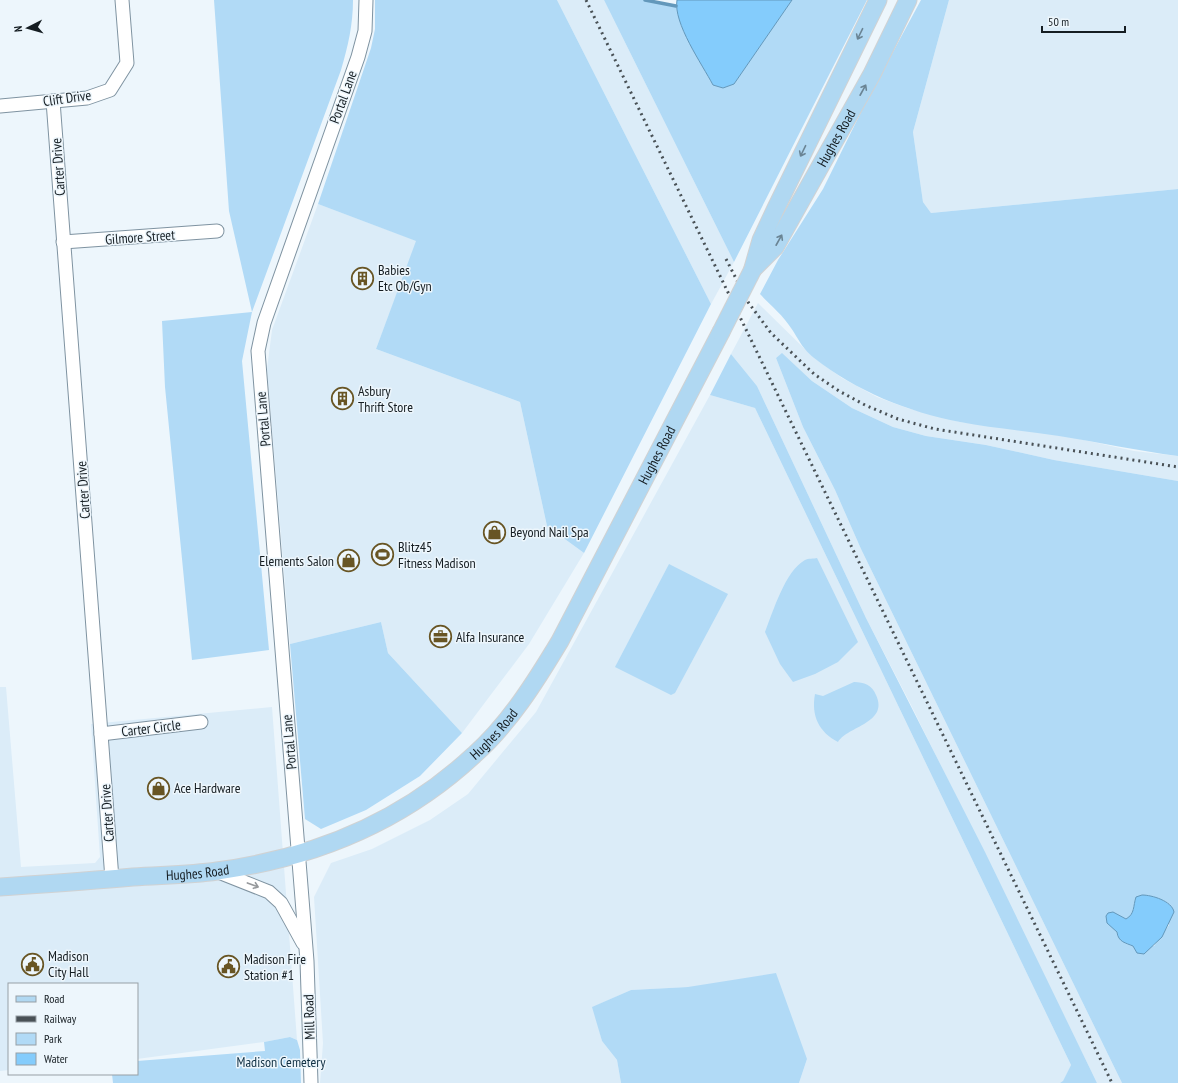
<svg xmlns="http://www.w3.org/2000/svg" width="1178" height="1083" viewBox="0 0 1178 1083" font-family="'PT Sans Narrow',sans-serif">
<rect width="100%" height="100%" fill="#edf6fc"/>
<g fill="#dbecf8">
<polygon points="557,0 604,0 734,262 711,304"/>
<polygon points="949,0 1178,0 1178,189 931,213 923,202 913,132"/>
<polygon points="318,204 417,241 376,349 520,402 547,526 584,553 529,644 462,733 388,653 381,622 290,644 267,369 272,330"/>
<polygon points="758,303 814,358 842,378 877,397 907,408 960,422 1011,428 1075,438 1134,451 1178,456 1178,481 1054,460 986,445 926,436 893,427 852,408 812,381 782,354 776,358 803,427 835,490 861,549 1122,1083 1097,1083 911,705 866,618 757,386 731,354"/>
<polygon points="710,395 755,408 1071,1065 1063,1082 1060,1083 799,1083 807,1059 688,987 631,990 593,1007 602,1041 617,1060 621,1083 320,1083 323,1043 314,897 331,863 372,849 430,820 468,794 536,712"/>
<polygon points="0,687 6,687 21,867 95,863 100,857 91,724 272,707 297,1040 290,1037 264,1042 137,1059 137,984 9,984 9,1070 0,1071"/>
</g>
<g fill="#b1daf6" fill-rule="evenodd">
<path d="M214,0H353C353,25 348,46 341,70L252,312L242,361L269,650L192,660L165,387L162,321L252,312L229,211Z"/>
<polygon points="375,0 557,0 711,304 584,553 547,526 520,402 376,349 416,241 318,204 371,48 375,29"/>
<polygon points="604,0 645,0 676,6 682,26 713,85 723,88 734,84 792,0 867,0 734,262"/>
<path d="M921,0H949L913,132L923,202L931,213L1178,189V456C1138,451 1099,442 1059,436C1026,431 992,428 960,422C908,412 856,391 814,358C801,347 800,341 791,328C783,315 770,305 760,294L778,260L823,189L868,98Z"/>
<path d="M782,353L812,381L852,408L893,427L926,436L986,445L1054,460L1178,481V1083H1122L861,549L835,490L803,427L776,358ZM1136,897H1155L1168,903L1169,925L1154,946L1126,944L1113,927V913L1126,919C1135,914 1133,906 1136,897Z"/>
<polygon points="731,354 757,386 866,618 985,852 1097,1083 1060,1083 1063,1081 1071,1065 755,408 710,395"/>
<path d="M817,558L858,642L838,662L815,674L793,682L780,664L765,632C773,612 785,571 805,560C808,558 814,559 817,558Z"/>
<polygon points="669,564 728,594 675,693 671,695 615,667"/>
<polygon points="381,622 388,653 462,733 420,776 366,810 321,829 305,819 290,644"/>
<path d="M854,682C864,682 872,685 876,695C889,723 848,726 838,742C819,732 811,716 815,694L823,696Z"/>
<polygon points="776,973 807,1059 799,1083 621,1083 617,1060 602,1041 592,1007 631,990 688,987"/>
<polygon points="290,1037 297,1040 300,1050 301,1083 113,1083 112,1074 137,1074 137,1061 265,1051 264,1042"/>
</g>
<g fill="#84ccfc" stroke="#6398bb">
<path d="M677,0H792L734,84L723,88L713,85C702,64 673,23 677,0Z"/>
<path d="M1142,895C1152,895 1172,901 1174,912L1162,937L1144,954L1137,953L1133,946C1126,943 1118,942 1117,932L1107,923L1106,916L1108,913L1113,912L1126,919C1135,914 1133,906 1136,897Z"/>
</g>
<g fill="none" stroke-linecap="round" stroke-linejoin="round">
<polyline stroke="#6398bb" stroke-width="3.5" points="645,0 676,6"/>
<defs>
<g id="minor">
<polyline points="53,101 112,879"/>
<polyline points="0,106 87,98 110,90 127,63 122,0"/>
<polyline points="63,242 217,231"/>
<polyline points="101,734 201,722"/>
<polyline points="216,871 269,892 281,903 303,943"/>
<polyline points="311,1083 307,961 258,351 264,323 358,57 365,31 366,0"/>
</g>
<g id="major">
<polyline points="753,268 761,240 776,208 878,0"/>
<path id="s1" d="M753,269L775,247L872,74L908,0"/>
<path id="s2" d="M0,887C44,884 89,881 133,877C161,875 190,875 217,871C314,858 402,822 474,755C509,724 536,681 560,641L721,332"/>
</g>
</defs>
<use href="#minor" stroke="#7f93a1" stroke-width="15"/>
<use href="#major" stroke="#d0d2d3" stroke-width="19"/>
<use href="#minor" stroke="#fff" stroke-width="13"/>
<use href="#major" stroke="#b0d8f2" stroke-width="17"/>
<g stroke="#495156" stroke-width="3" stroke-dasharray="2 4" stroke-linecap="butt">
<polyline points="586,0 1112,1083"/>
<polyline points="726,259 748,302 771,333 814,374 839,391 865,405 898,419 935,429 1178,467"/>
</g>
<defs>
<polyline id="major-bridge" points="721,332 753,269"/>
</defs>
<use href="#major-bridge" stroke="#d0d2d3" stroke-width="19" stroke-linecap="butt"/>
<use href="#major-bridge" stroke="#b0d8f2" stroke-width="17"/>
</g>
<defs><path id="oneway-shaft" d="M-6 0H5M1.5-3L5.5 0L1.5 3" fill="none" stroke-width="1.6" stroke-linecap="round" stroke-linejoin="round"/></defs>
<g stroke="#6a8494">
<use href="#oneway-shaft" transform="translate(860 34) rotate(116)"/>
<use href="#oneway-shaft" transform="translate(863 90) rotate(-61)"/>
<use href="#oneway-shaft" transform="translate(803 151) rotate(116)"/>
<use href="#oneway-shaft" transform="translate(779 240) rotate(-61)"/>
</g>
<use stroke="#96999c" href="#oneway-shaft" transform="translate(253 885) rotate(20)"/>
<defs>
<symbol id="building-ring" viewBox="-11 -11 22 22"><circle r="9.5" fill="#edf6fc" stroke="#685524" stroke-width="1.5"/><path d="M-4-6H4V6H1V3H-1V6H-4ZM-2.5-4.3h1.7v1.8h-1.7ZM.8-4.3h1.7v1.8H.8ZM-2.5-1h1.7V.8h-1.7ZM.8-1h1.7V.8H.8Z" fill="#685524"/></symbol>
<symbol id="shop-ring" viewBox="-11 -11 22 22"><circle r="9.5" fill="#edf6fc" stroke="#685524" stroke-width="1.5"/><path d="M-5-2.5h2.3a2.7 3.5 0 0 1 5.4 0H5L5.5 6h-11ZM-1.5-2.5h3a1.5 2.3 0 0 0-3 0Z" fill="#685524"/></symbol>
<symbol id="stadium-ring" viewBox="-11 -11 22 22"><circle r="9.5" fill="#edf6fc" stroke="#685524" stroke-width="1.5"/><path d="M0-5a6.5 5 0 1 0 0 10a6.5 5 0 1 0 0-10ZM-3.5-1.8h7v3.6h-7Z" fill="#685524"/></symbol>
<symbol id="office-ring" viewBox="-11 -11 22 22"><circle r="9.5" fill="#edf6fc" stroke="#685524" stroke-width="1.5"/><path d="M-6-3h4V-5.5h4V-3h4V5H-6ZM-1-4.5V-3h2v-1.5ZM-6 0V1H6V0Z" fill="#685524"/></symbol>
<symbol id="civic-ring" viewBox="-11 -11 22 22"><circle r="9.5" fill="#edf6fc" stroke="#685524" stroke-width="1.5"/><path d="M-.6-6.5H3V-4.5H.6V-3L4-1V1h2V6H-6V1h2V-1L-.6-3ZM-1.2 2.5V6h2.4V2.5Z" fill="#685524"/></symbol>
</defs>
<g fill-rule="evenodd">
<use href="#building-ring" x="350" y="266" width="25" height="25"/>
<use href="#building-ring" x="330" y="386" width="25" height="25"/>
<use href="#shop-ring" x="482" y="520" width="25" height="25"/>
<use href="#stadium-ring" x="370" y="542" width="25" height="25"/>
<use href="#shop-ring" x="336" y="548" width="25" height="25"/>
<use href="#office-ring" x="428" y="624" width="25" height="25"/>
<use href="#shop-ring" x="146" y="776" width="25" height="25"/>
<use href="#civic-ring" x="20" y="952" width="25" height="25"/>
<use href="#civic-ring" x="216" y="954" width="25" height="25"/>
</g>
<g text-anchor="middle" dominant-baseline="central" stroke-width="3" stroke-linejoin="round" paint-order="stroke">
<g font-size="14" fill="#151d22" stroke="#edf6fc">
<text transform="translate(343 97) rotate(-70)">Portal Lane</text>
<text transform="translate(67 98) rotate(-8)">Clift Drive</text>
<text stroke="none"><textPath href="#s1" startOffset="156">Hughes Road</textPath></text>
<text transform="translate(58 167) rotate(-94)">Carter Drive</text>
<text transform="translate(140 237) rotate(-4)">Gilmore Street</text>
<text transform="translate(263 419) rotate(-95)">Portal Lane</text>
<text stroke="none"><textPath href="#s2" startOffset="857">Hughes Road</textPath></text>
<text transform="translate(83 490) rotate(-94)">Carter Drive</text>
<text transform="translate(151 728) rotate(-7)">Carter Circle</text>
<text stroke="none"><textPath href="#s2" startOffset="533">Hughes Road</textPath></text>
<text transform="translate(289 742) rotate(-95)">Portal Lane</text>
<text transform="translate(107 813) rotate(-94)">Carter Drive</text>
<text stroke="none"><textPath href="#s2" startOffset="198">Hughes Road</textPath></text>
<text transform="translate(309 1017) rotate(-92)">Mill Road</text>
</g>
<g font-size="14" fill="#151d22" stroke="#edf6fc" text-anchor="start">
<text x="378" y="270">Babies<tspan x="378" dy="16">Etc Ob/Gyn</tspan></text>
<text x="358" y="391">Asbury<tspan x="358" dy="16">Thrift Store</tspan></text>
<text x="510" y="532">Beyond Nail Spa</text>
<text x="398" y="547">Blitz45<tspan x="398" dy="16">Fitness Madison</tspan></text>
<text x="334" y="561" text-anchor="end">Elements Salon</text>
<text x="456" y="637">Alfa Insurance</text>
<text x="174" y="788">Ace Hardware</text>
<text x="48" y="956">Madison<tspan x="48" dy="16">City Hall</tspan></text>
<text x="244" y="959">Madison Fire<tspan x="244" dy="16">Station #1</tspan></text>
</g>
<g font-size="14" fill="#103044" stroke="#edf6fc">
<text x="281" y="1062">Madison Cemetery</text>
</g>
</g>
<rect x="8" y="983" width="130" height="92" fill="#edf6fc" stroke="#979fa5"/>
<rect x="16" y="996" width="20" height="6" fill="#b0d8f2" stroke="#979fa5"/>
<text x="44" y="1003" font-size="12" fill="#151d22">Road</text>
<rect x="16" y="1016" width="20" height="6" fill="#495156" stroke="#979fa5"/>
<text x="44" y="1023" font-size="12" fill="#151d22">Railway</text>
<rect x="16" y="1033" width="20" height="12" fill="#b1daf6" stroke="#979fa5"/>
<text x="44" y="1043" font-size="12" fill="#151d22">Park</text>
<rect x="16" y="1053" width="20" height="12" fill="#84ccfc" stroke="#979fa5"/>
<text x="44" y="1063" font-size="12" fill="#151d22">Water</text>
<g transform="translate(28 28) rotate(264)" stroke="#edf6fc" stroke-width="3" paint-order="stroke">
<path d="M0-3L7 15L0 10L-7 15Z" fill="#151d22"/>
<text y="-6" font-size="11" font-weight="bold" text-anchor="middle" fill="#151d22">N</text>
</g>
<path d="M1042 26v6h83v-6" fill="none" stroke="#151d22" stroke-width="2"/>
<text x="1048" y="26" font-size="12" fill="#151d22" stroke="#edf6fc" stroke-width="3" paint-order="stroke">50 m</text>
</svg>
